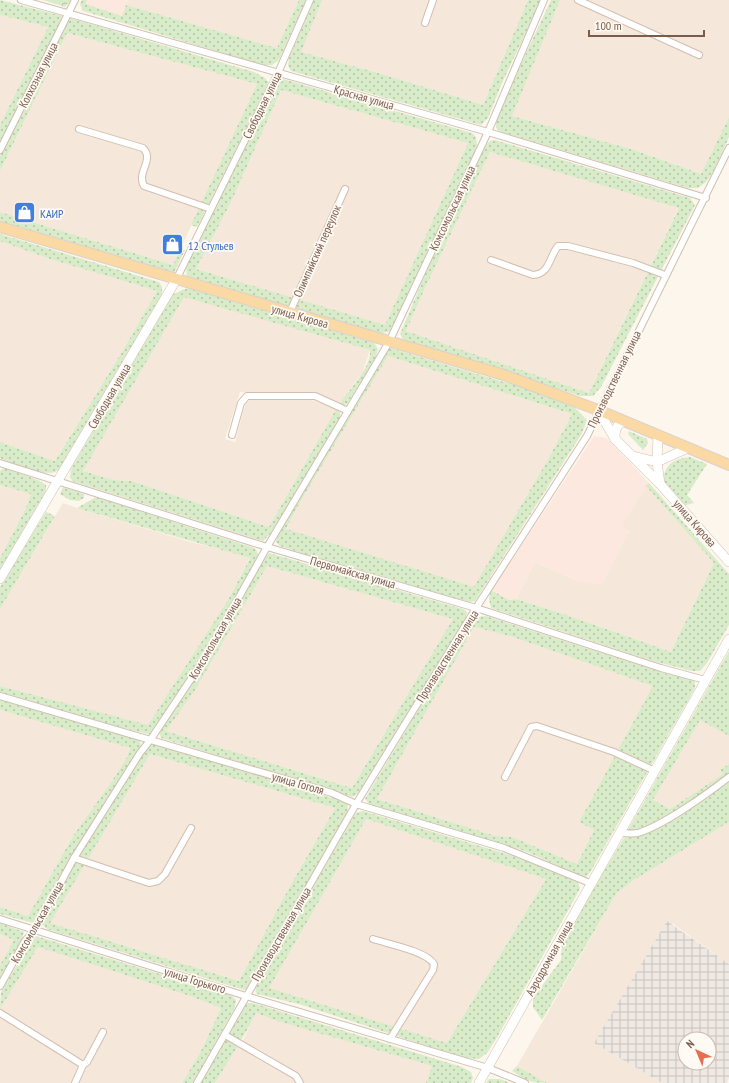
<svg xmlns="http://www.w3.org/2000/svg" width="729" height="1083" viewBox="0 0 729 1083" font-family="'PT Sans Narrow',sans-serif">
<defs>
<pattern id="industrial-grid" width="8" height="8" patternUnits="userSpaceOnUse"><rect width="8" height="8" fill="#efe9e4"/><path d="M0 4h8M4 0v8" fill="none" stroke="#c7c0bb"/></pattern>
<pattern id="grass-dots" width="8" height="8" patternUnits="userSpaceOnUse"><rect width="8" height="8" fill="#d8ecc9"/><path d="M2 2h.1M6 6h.1" fill="none" stroke="#b4c2a5" stroke-width="1.8" stroke-linecap="round"/></pattern>
<pattern id="forest-crowns" width="20" height="18" patternUnits="userSpaceOnUse"><rect width="20" height="18" fill="#d8ecc9"/><path d="M2 6a3 3 0 1 1 6 0M12 15a3 3 0 1 1 6 0" fill="none" stroke="#b4c2a5"/></pattern>
</defs>
<rect width="100%" height="100%" fill="#fdf6ec"/>
<g fill="#f5e8da">
<polygon points="128,0 299,0 277,48 126,5"/>
<polygon points="322,0 528,0 483,105 382,74 300,52"/>
<polygon points="560,0 729,0 729,117 701,174 631,149 512,116"/>
<polygon points="0,15 48,27 0,125"/>
<polygon points="67,33 257,84 173,265 0,212 0,171"/>
<polygon points="281,90 468,143 385,326 196,269 232,200"/>
<polygon points="490,152 679,207 589,393 406,331 425,288"/>
<polygon points="0,241 50,259 157,291 122,352 55,461 0,442"/>
<polygon points="184,296 370,350 363,371 340,403 317,394 240,392 225,439 235,442 246,401 264,397 309,399 336,409 269,527 132,481 114,480 83,471"/>
<polygon points="388,356 572,414 551,454 474,588 286,530 302,499"/>
<polygon points="0,485 31,494 25,510 0,558"/>
<polygon points="646,486 714,563 671,652 567,615 516,599 535,562 578,581 629,532 621,526"/>
<polygon points="63,503 77,508 191,542 250,557 228,600 148,726 0,686 0,609"/>
<polygon points="267,566 454,619 352,788 166,731 195,689"/>
<polygon points="474,627 513,637 654,686 579,822 594,830 577,864 512,837 496,836 377,799"/>
<polygon points="0,710 130,748 127,757 112,781 73,836 28,916 0,907"/>
<polygon points="700,720 729,736 729,764 720,770 723,774 670,809 653,800"/>
<polygon points="150,754 335,808 290,886 239,981 49,923"/>
<polygon points="366,819 546,879 447,1043 268,989"/>
<polygon points="729,822 729,964 672,923 594,1043 662,1083 547,1083 517,1066 616,894 634,880"/>
<polygon points="0,934 14,940 0,965"/>
<polygon points="38,947 190,996 221,1008 201,1051 182,1083 0,1083 0,1009"/>
<polygon points="256,1013 277,1021 432,1066 426,1083 215,1083 235,1048 243,1040"/>
</g>
<g fill="#fde8e0">
<polygon points="87,0 128,0 122,16 86,4"/>
<polygon points="594,436 607,438 649,483 621,526 629,532 602,585 578,581 535,562 516,599 509,600 492,590"/>
</g>
<path fill="url(#industrial-grid)" fill-rule="evenodd" d="M667,921L729,964V1078L727,1083H662L594,1043ZM685,1039H709V1063H685Z"/>
<g fill="url(#grass-dots)" fill-rule="evenodd">
<polygon points="0,0 62,16 57,32 0,144 0,125 48,27 0,15"/>
<polygon points="82,0 87,0 86,4 122,16 126,5 277,48 299,0 306,0 279,60 272,65 263,65 83,11 80,4"/>
<polygon points="314,0 322,0 301,52 382,74 483,105 528,0 541,0 502,83 488,118 481,125 291,71 288,66 289,58"/>
<polygon points="551,0 560,0 512,116 631,149 701,174 729,117 729,137 714,170 706,182 698,188 688,188 501,132 496,128 496,121 501,107"/>
<polygon points="70,18 254,72 265,78 269,83 197,227 191,225 257,84 67,33 0,171 0,156"/>
<path d="M283,79L472,133L476,137L477,145L471,162L390,331L379,334L187,276L186,269L190,256L276,82ZM281,90L468,143L385,325L196,269L232,200Z"/>
<path d="M495,140L690,198L695,205L601,387L593,396H580L404,340L400,334L436,249L483,148L490,141ZM490,152L679,208L589,393L406,331L425,288Z"/>
<polygon points="0,212 173,265 180,249 185,250 174,273 0,221"/>
<path d="M0,234L159,282L162,287V295L59,470C45,479 15,464 0,458V442L55,461L122,352L157,291L50,259L0,241Z"/>
<path d="M189,288L374,343L378,349L375,359L347,404L343,405L340,403C349,390 372,366 370,350L184,297L83,471L114,480L132,481L269,527L336,409L340,412V417L274,530L263,541L72,481L70,476L71,469L172,295L182,290Z"/>
<path d="M390,348L538,392L574,407L587,420L581,435L475,601L470,602L449,597L350,567L338,565L280,546L276,542L277,536L387,350ZM388,356L572,414L551,454L474,587L286,529L302,499Z"/>
<polygon points="629,431 647,439 648,443 643,450 628,434"/>
<path d="M690,457L707,464L687,495L694,503L683,506L663,480C666,463 674,459 690,457Z"/>
<polygon points="4,468 38,480 46,485 46,491 0,570 0,558 25,510 31,494 0,485 0,471"/>
<polygon points="649,483 729,574 729,625 707,663 700,671 692,671 653,661 491,608 489,599 491,590 509,600 516,599 567,615 671,652 714,563 646,486"/>
<polygon points="63,487 84,494 84,498 79,501 70,500 60,494"/>
<polygon points="96,497 254,548 257,551 258,557 234,604 203,658 151,735 77,716 0,693 0,686 148,725 228,600 250,558 77,508"/>
<polygon points="46,512 55,516 0,609 0,587"/>
<path d="M269,553L463,609L467,612L466,619L358,793L353,797L161,738L159,732L210,657L265,557ZM267,566L453,619L352,788L166,731L195,690Z"/>
<path d="M486,616L664,673L691,679L695,682V688L591,871L586,877C551,865 519,843 483,841L370,805L365,799L469,625L477,617ZM474,627L513,637L653,686L579,822L594,830L577,864L512,837L496,836L377,799Z"/>
<path d="M729,651V736L700,720L653,800L670,809L723,774L720,770L729,764V774C699,796 666,824 629,832L628,830Z"/>
<path d="M0,700L138,739C143,744 140,748 137,753L33,923L0,914V907L28,916L73,836L112,781L127,757L130,748L0,710Z"/>
<path d="M152,744L249,770L345,802L348,805L347,813L248,988L244,990L47,929L42,924L73,866L148,747ZM150,754L335,808L290,886L239,981L50,923Z"/>
<path d="M729,780V822L634,880L616,894L542,1020L533,1007V998L561,960L562,941L624,838C663,833 697,802 729,780Z"/>
<path d="M363,811L510,855L578,882L580,888L574,900L495,1041L487,1053L479,1059L464,1058L302,1005L257,994L255,989L351,821L356,813ZM366,819L546,879L447,1043L269,988Z"/>
<polygon points="0,923 24,932 22,939 0,980 0,965 14,940 0,934"/>
<polygon points="36,936 232,996 236,1000 235,1007 193,1083 182,1083 201,1051 221,1008 190,996 38,947 0,1009 1,992 31,941"/>
<path d="M247,1003H253L462,1067L471,1072L473,1078L471,1083H426L432,1066L277,1021L256,1013C244,1038 229,1059 215,1083H201Z"/>
<path d="M517,1066L547,1083C530,1083 526,1080 512,1071Z"/>
<polygon points="489,1079 500,1079 510,1083 486,1083"/>
</g>
<polygon fill="url(#forest-crowns)" points="43,0 71,0 65,7"/>
<g fill="none" stroke-linecap="round" stroke-linejoin="round">
<defs>
<g id="street">
<polyline points="21,0 488,132 706,198"/>
<polyline points="578,0 699,55"/>
<polyline points="425,23 433,0"/>
<path d="M79,129L143,148C155,160 136,172 144,186L211,209"/>
<polyline points="0,150 75,0"/>
<path d="M491,260L533,275C550,274 549,257 558,246H568L633,263L665,275"/>
<polyline points="176,280 278,73 310,0"/>
<polyline points="289,314 345,189"/>
<polyline points="232,435 241,403 247,396 315,396 348,411"/>
<polyline points="0,463 267,547 476,608 661,668 705,680"/>
<polyline points="0,696 332,793 356,804 504,848 590,883"/>
<polyline points="505,777 531,727 537,726 614,752 655,771"/>
<path d="M620,833C626,833 633,834 638,833C664,825 707,794 729,777"/>
<polyline points="74,858 149,883 158,881 165,874 191,828"/>
<polyline points="0,919 246,996 488,1068 525,1083"/>
<path d="M373,939C388,944 426,951 434,964L433,970L390,1039"/>
<polyline points="0,986 25,941 35,930 74,858 140,753 151,739 205,658 267,547 389,342 488,132 544,0"/>
<polyline points="0,1013 83,1065"/>
<polyline points="225,1035 296,1076 300,1083"/>
<polyline points="75,1083 83,1065 87,1062 103,1032"/>
<polyline points="197,1083 356,804 476,608 587,436 729,148"/>
</g>
<g id="secondary">
<polyline points="598,410 615,439 660,484 729,562"/>
<polyline points="658,435 657,462 660,484"/>
<path d="M615,439C615,430 616,426 623,421"/>
<polyline points="633,456 657,462 688,448"/>
<polyline points="0,579 176,280"/>
<polyline points="479,1083 729,639"/>
</g>
<polyline id="primary" points="0,227 504,375 598,410 729,465"/>
</defs>
<use href="#street" stroke="#d1beb0" stroke-width="8"/>
<use href="#secondary" stroke="#d6c0b0" stroke-width="10"/>
<use href="#primary" stroke="#dad1cd" stroke-width="12"/>
<use href="#street" stroke="#fff" stroke-width="6"/>
<use href="#secondary" stroke="#fff" stroke-width="9"/>
<use href="#primary" stroke="#fbd9a5" stroke-width="10"/>
</g>
<defs>
<symbol id="shop-square" viewBox="-11 -11 22 22"><rect x="-9" y="-9" width="18" height="18" rx="4" fill="#3f7fe0" stroke="#fffaf3"/><path d="M-5-2.5h2.3a2.7 3.5 0 0 1 5.4 0H5L5.5 6h-11ZM-1.5-2.5h3a1.5 2.3 0 0 0-3 0Z" fill="#fff"/></symbol>
</defs>
<g fill-rule="evenodd">
<use href="#shop-square" x="12" y="200" width="25" height="25"/>
<use href="#shop-square" x="160" y="232" width="25" height="25"/>
</g>
<g text-anchor="middle" dominant-baseline="central" stroke-width="3.5" stroke-linejoin="round" paint-order="stroke">
<g font-size="12" fill="#7a5c4d" stroke="#fffaf3">
<text transform="translate(38 75) rotate(-63)">Колхозная улица</text>
<text transform="translate(364 97) rotate(16)">Красная улица</text>
<text transform="translate(262 105) rotate(-64)">Свободная улица</text>
<text transform="translate(452 208) rotate(-65)">Комсомольская улица</text>
<text transform="translate(317 251) rotate(-66)">Олимпийский переулок</text>
<text transform="translate(300 316) rotate(16)">улица Кирова</text>
<text transform="translate(614 379) rotate(-64)">Производственная улица</text>
<text transform="translate(109 396) rotate(-60)">Свободная улица</text>
<text transform="translate(695 523) rotate(49)">улица Кирова</text>
<text transform="translate(353 572) rotate(16)">Первомайская улица</text>
<text transform="translate(215 638) rotate(-60)">Комсомольская улица</text>
<text transform="translate(447 656) rotate(-58)">Производственная улица</text>
<text transform="translate(298 783) rotate(16)">улица Гоголя</text>
<text transform="translate(37 922) rotate(-60)">Комсомольская улица</text>
<text transform="translate(281 934) rotate(-60)">Производственная улица</text>
<text transform="translate(549 958) rotate(-61)">Аэродромная улица</text>
<text transform="translate(195 980) rotate(17)">улица Горького</text>
</g>
<g font-size="12" fill="#366cbe" stroke="#fffaf3" text-anchor="start">
<text x="40" y="213">КАИР</text>
<text x="188" y="245">12 Стульев</text>
</g>
</g>
<g transform="translate(697 1051) rotate(316)"><circle r="19" fill="#fffaf3" stroke="#cabbb1"/>
<path d="M0-3L7 15L0 10L-7 15Z" fill="#e76f51"/>
<text y="-6" font-size="11" font-weight="bold" text-anchor="middle" fill="#7a5c4d">N</text>
</g>
<path d="M589 30v6h115v-6" fill="none" stroke="#7a5c4d" stroke-width="2"/>
<text x="595" y="30" font-size="12" fill="#7a5c4d" stroke="#fffaf3" stroke-width="3" paint-order="stroke">100 m</text>
</svg>
